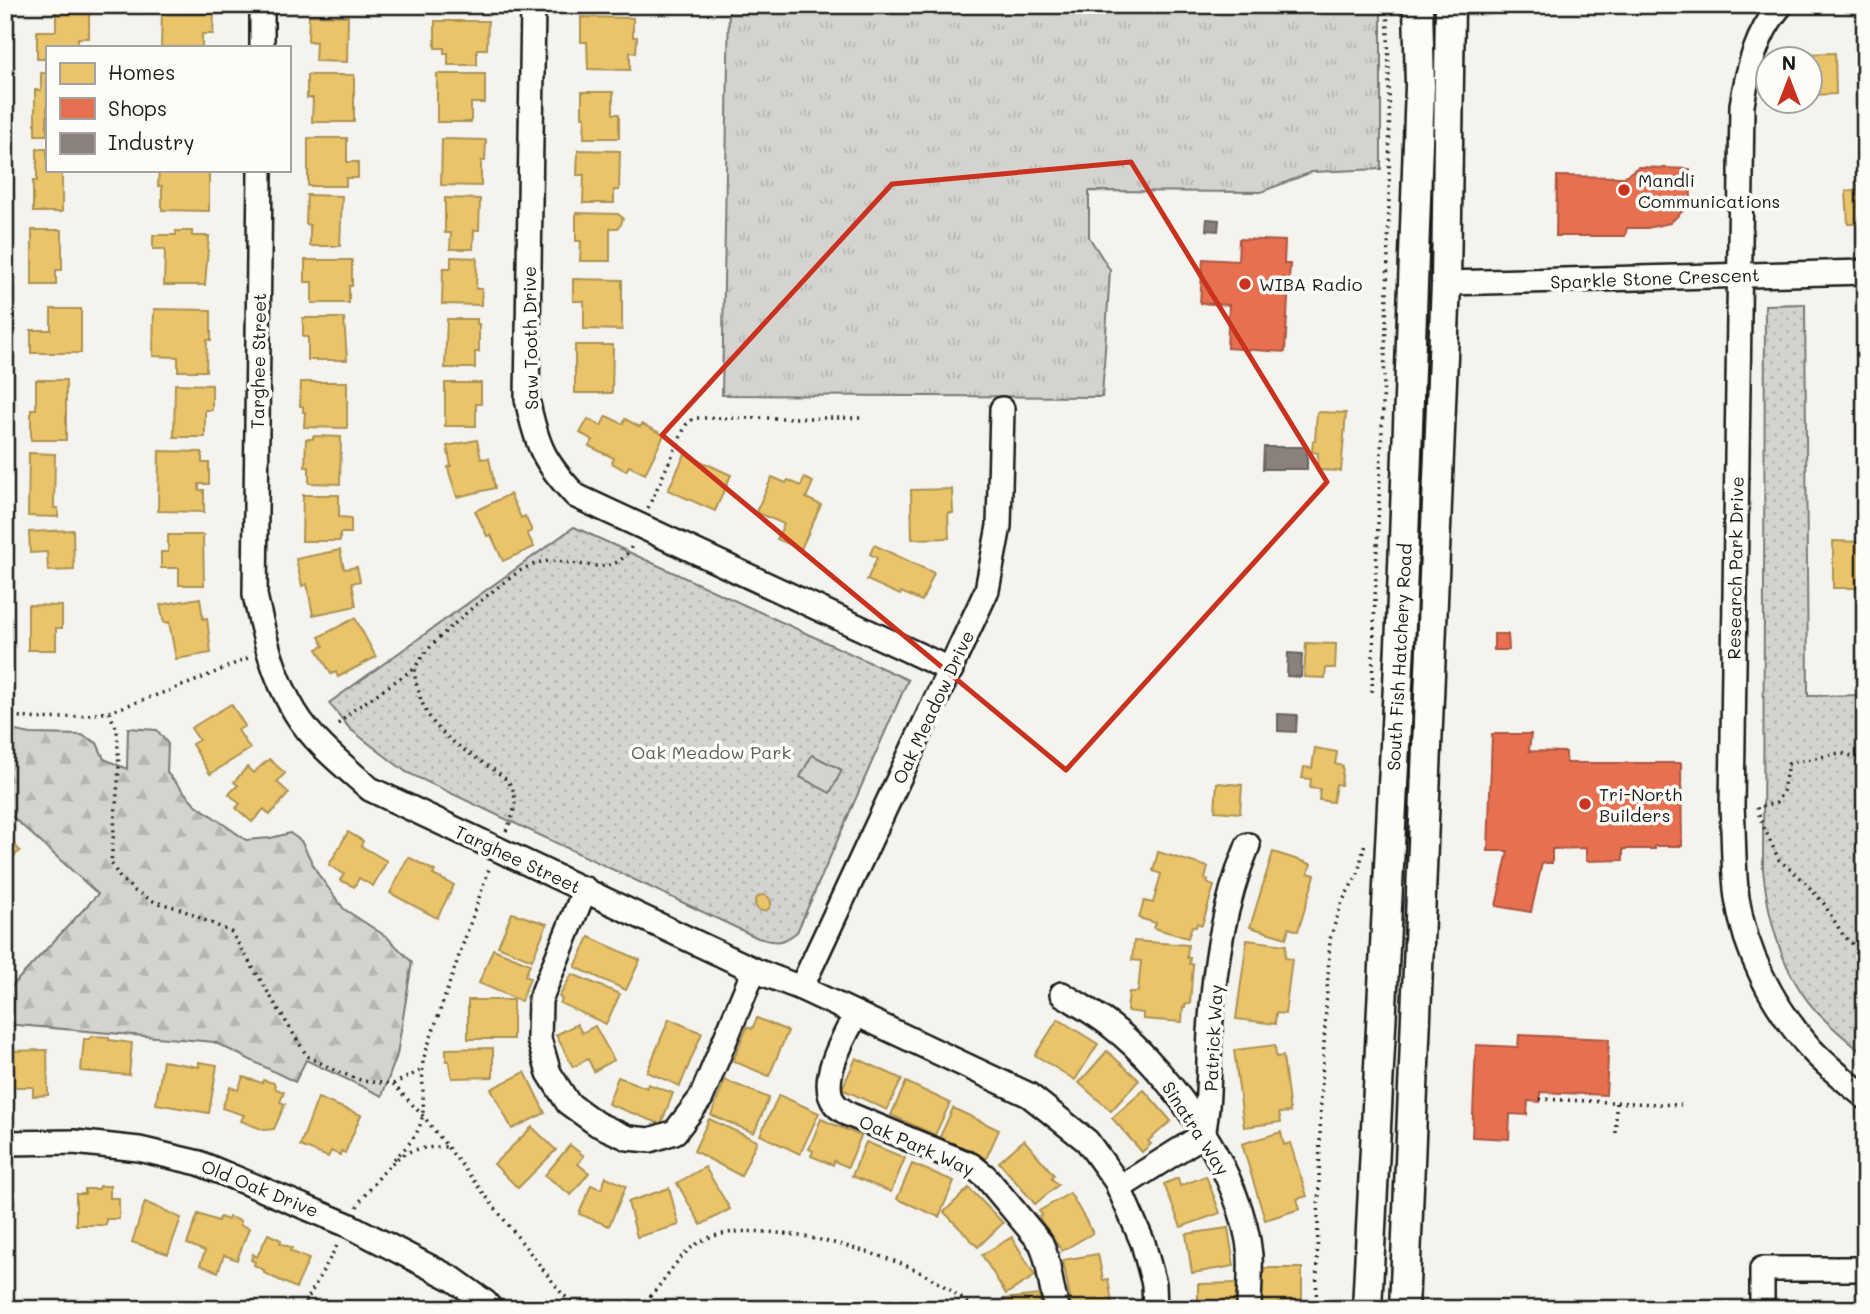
<svg xmlns="http://www.w3.org/2000/svg" width="1870" height="1314" viewBox="0 0 1870 1314" font-family="Mali,sans-serif">
<defs>
<pattern id="grass-tufts" width="24" height="20" patternUnits="userSpaceOnUse" patternTransform="scale(1.75)"><rect width="24" height="20" fill="#d4d3cf"/><path d="M3 7l-1-3M5 7V3M7 7l1-3M15 17l-1-3M17 17v-4M19 17l1-3" fill="none" stroke="#b5b5b1"/></pattern>
<pattern id="forest-firs" width="22" height="20" patternUnits="userSpaceOnUse" patternTransform="scale(1.75)"><rect width="22" height="20" fill="#d4d3cf"/><path d="M5 1l3.5 6h-7zM16 11l3.5 6h-7z" fill="#b5b5b1"/></pattern>
<pattern id="park-dots" width="8" height="8" patternUnits="userSpaceOnUse" patternTransform="scale(1.75)"><rect width="8" height="8" fill="#d4d3cf"/><path d="M2 2h.1M6 6h.1" fill="none" stroke="#b5b5b1" stroke-width="1.8" stroke-linecap="round"/></pattern>
</defs>
<rect width="100%" height="100%" fill="#f4f3ee"/>
<filter id="ink" filterUnits="userSpaceOnUse"><feTurbulence type="fractalNoise" baseFrequency=".0143" numOctaves="2"/><feDisplacementMap in="SourceGraphic" scale="14" xChannelSelector="R" yChannelSelector="G"/><feConvolveMatrix kernelMatrix="1 2 1 2 8 2 1 2 1" color-interpolation-filters="sRGB"/></filter>
<g filter="url(#ink)">
<polygon fill="url(#grass-tufts)" stroke="#787876" stroke-width="2" points="729,5 1381,5 1381,169 1312,172 1261,192 1089,191 1089,237 1110,270 1102,397 722,395"/>
<polygon fill="url(#forest-firs)" stroke="#787876" stroke-width="2" points="128,728 157,730 168,744 167,773 195,804 246,840 271,838 290,833 301,841 318,874 344,909 387,937 412,962 397,1055 382,1096 306,1060 295,1082 214,1042 6,1024 8,990 98,894 5,810 5,729 31,734 82,735 97,743 104,759 127,769"/>
<g fill="url(#park-dots)" stroke="#787876" stroke-width="2">
<path d="M1805,304L1808,696L1865,695V1055C1848,1041 1831,1027 1816,1011C1781,972 1768,919 1763,869L1765,305Z"/>
<path d="M574,527L908,680L797,932C782,944 776,943 758,938L406,772L350,729L329,703Z"/>
</g>
<polygon fill="#d4d3cf" stroke="#787876" stroke-width="2" points="812,755 842,770 830,793 800,777"/>
<g fill="#e9c46a" stroke="#ac9253" stroke-width="2">
<polygon points="56,5 80,5 80,12 89,12 89,38 78,38 78,47 47,47 47,59 37,59 37,31 56,31"/>
<polygon points="162,11 214,13 213,34 202,34 202,47 161,47"/>
<polygon points="309,15 348,16 347,62 315,61 316,42 308,41"/>
<polygon points="581,17 633,18 633,37 637,37 636,53 630,52 630,70 588,69 587,42 581,42"/>
<polygon points="435,21 488,21 487,49 477,49 477,65 448,65 448,53 444,53 444,48 435,48"/>
<polygon points="1835,53 1836,94 1811,95 1811,60 1802,60 1801,54"/>
<polygon points="41,73 47,73 47,135 35,135 35,90 41,90"/>
<polygon points="437,74 485,74 485,103 471,103 471,122 437,122"/>
<polygon points="307,75 354,75 354,122 312,122 313,98 307,98"/>
<polygon points="582,92 613,92 613,114 619,114 619,138 584,138 585,117 582,117"/>
<polygon points="308,138 347,138 347,162 358,162 358,178 346,178 346,186 308,186"/>
<polygon points="442,139 486,140 485,161 481,161 481,186 441,185"/>
<polygon points="37,149 47,149 47,170 62,170 62,212 33,212 33,181 37,181"/>
<polygon points="578,150 620,151 619,190 614,190 614,203 583,203 584,175 577,175"/>
<polygon points="159,170 209,170 209,211 162,210 162,186 158,186"/>
<polygon points="1858,184 1865,184 1865,224 1848,224 1846,191 1858,190"/>
<polygon points="307,195 342,196 340,246 310,246 310,225 306,224"/>
<polygon points="445,198 480,199 479,230 474,230 473,249 450,249 451,233 445,233"/>
<polygon points="576,213 618,214 623,218 621,224 618,228 610,228 610,261 580,261 581,241 576,241"/>
<polygon points="32,230 62,230 62,270 56,270 56,285 32,285"/>
<polygon points="176,231 192,231 192,236 209,236 205,285 164,285 165,249 153,249 153,235 176,235"/>
<polygon points="451,257 477,258 476,289 482,289 481,305 442,304 443,268 451,268"/>
<polygon points="305,260 352,260 352,286 349,286 349,303 312,303 312,282 305,282"/>
<polygon points="573,279 622,280 622,330 584,329 584,301 573,301"/>
<polygon points="51,309 81,309 81,353 31,353 31,330 51,330"/>
<polygon points="154,309 211,310 211,340 207,340 206,371 178,371 178,357 153,356"/>
<polygon points="1857,313 1865,313 1865,355 1859,355"/>
<polygon points="303,318 344,318 347,360 308,360 308,337 303,337"/>
<polygon points="447,319 477,319 477,324 479,324 479,352 475,352 475,368 445,368"/>
<polygon points="575,345 613,345 612,393 575,393"/>
<polygon points="1859,370 1865,370 1865,411 1860,411"/>
<polygon points="36,380 66,380 66,440 31,440 31,409 36,409"/>
<polygon points="301,382 347,382 347,428 304,427 305,412 303,412 303,406 300,406"/>
<polygon points="445,383 481,383 481,404 476,404 476,426 445,426"/>
<polygon points="175,384 212,385 212,410 205,410 205,437 174,437"/>
<polygon points="1317,412 1346,413 1341,471 1317,470 1318,453 1312,452 1313,441 1315,441"/>
<polygon points="606,416 623,424 625,419 640,427 642,424 664,435 645,474 629,466 626,471 612,463 614,458 589,446 593,440 580,433 588,419 601,426"/>
<polygon points="1857,425 1865,425 1865,466 1858,466"/>
<polygon points="313,436 341,437 340,484 309,483 309,467 305,467 306,439 313,439"/>
<polygon points="477,440 481,459 489,458 495,488 457,497 449,472 448,467 451,466 447,446"/>
<polygon points="159,451 202,452 202,463 209,463 209,484 199,484 199,490 204,490 204,512 158,511"/>
<polygon points="29,453 55,454 54,508 58,508 58,517 28,516"/>
<polygon points="685,454 731,475 715,511 668,490"/>
<polygon points="772,477 786,483 788,480 801,486 804,478 813,482 806,498 821,505 801,549 777,539 784,524 756,512"/>
<polygon points="1865,484 1865,523 1864,523 1861,485"/>
<polygon points="952,489 953,513 948,513 949,538 912,539 911,490"/>
<polygon points="510,494 521,518 525,516 532,531 527,533 534,547 503,561 491,535 487,536 475,511"/>
<polygon points="303,495 339,495 339,517 351,518 351,533 340,533 340,541 302,541"/>
<polygon points="73,530 74,570 48,571 47,552 30,553 29,532"/>
<polygon points="168,535 203,535 204,585 179,585 179,568 161,568 161,552 168,552"/>
<polygon points="1833,541 1865,542 1864,588 1833,588"/>
<polygon points="874,545 934,573 922,601 901,592 900,595 867,580 877,558 870,554"/>
<polygon points="340,550 344,569 357,567 360,581 352,583 356,606 313,615 307,584 302,586 296,559"/>
<polygon points="200,598 203,619 207,618 211,653 176,659 169,622 164,623 160,605"/>
<polygon points="28,605 62,606 62,628 56,628 56,650 28,650"/>
<polygon points="355,618 376,657 338,677 336,672 331,674 317,649 324,646 319,637"/>
<polygon points="1306,643 1336,644 1335,668 1326,668 1325,678 1304,677"/>
<polygon points="231,704 245,726 238,730 250,749 210,774 192,744 199,740 191,728"/>
<polygon points="1315,748 1337,752 1335,764 1343,766 1341,785 1336,784 1333,802 1319,800 1320,789 1310,788 1311,779 1302,778 1304,767 1312,768"/>
<polygon points="269,759 285,773 277,782 289,793 270,815 264,809 252,822 236,808 240,804 229,794 238,785 234,782 247,767 253,773"/>
<polygon points="1217,783 1242,785 1240,813 1215,811"/>
<polygon points="348,832 363,841 361,846 387,861 373,886 359,878 354,887 340,880 344,874 329,865"/>
<polygon points="5,834 20,851 6,863 10,869 5,873"/>
<polygon points="1158,852 1208,867 1205,879 1208,880 1207,883 1214,886 1202,925 1197,923 1196,927 1192,926 1188,938 1154,928 1156,923 1139,918 1144,901 1153,903 1161,874 1153,871"/>
<polygon points="1273,852 1311,864 1308,873 1315,875 1298,931 1289,928 1286,938 1250,927"/>
<polygon points="408,857 435,871 433,875 454,885 437,918 390,893"/>
<circle cx="763" cy="903" r="8"/>
<polygon points="512,913 547,924 532,960 498,946"/>
<polygon points="589,937 640,960 626,990 575,967"/>
<polygon points="1247,940 1286,945 1285,958 1292,959 1285,1014 1276,1013 1275,1024 1236,1019"/>
<polygon points="1134,941 1188,945 1187,958 1190,958 1189,964 1193,964 1190,1004 1185,1004 1185,1007 1183,1007 1182,1022 1143,1019 1143,1013 1127,1011 1129,992 1138,992 1141,961 1132,960"/>
<polygon points="493,949 530,964 525,976 530,978 521,1001 479,983"/>
<polygon points="572,974 620,994 606,1024 560,1003 562,999 559,997"/>
<rect x="468" y="1000" width="45" height="39"/>
<polygon points="757,1018 788,1031 769,1076 733,1061 747,1027 752,1029"/>
<polygon points="669,1019 702,1033 680,1086 647,1072"/>
<polygon points="1058,1019 1098,1044 1075,1080 1035,1055"/>
<polygon points="577,1024 582,1033 595,1026 614,1060 594,1071 588,1059 573,1067 556,1035"/>
<polygon points="91,1036 109,1037 109,1040 132,1043 129,1075 81,1071 84,1039 90,1039"/>
<polygon points="1275,1045 1276,1057 1283,1056 1290,1112 1279,1113 1281,1122 1244,1127 1234,1050"/>
<polygon points="493,1048 493,1077 452,1078 449,1061 446,1061 446,1049"/>
<polygon points="47,1050 48,1095 33,1096 33,1087 9,1087 8,1051"/>
<polygon points="1107,1051 1139,1080 1111,1111 1079,1083"/>
<polygon points="856,1058 902,1079 887,1110 842,1089"/>
<polygon points="163,1061 199,1067 199,1062 217,1065 209,1113 156,1104"/>
<polygon points="525,1072 545,1113 512,1129 491,1089"/>
<polygon points="243,1077 262,1083 263,1080 274,1083 276,1089 284,1092 280,1102 285,1104 274,1129 264,1130 241,1121 244,1115 222,1108 230,1087 238,1090"/>
<polygon points="618,1077 647,1088 648,1084 673,1093 661,1124 608,1104"/>
<polygon points="725,1080 769,1098 754,1133 711,1115"/>
<polygon points="906,1082 950,1103 935,1135 891,1115"/>
<polygon points="1144,1090 1171,1121 1148,1141 1151,1144 1142,1152 1112,1118"/>
<polygon points="779,1095 819,1113 800,1154 760,1135"/>
<polygon points="318,1098 361,1115 345,1153 341,1151 340,1155 331,1151 328,1157 300,1146"/>
<polygon points="953,1108 999,1130 985,1161 939,1139"/>
<polygon points="709,1119 757,1141 741,1176 694,1151"/>
<polygon points="821,1119 861,1136 848,1167 834,1161 833,1165 811,1156 813,1151 809,1149"/>
<polygon points="532,1127 556,1150 518,1188 494,1164"/>
<polygon points="1281,1132 1284,1145 1290,1143 1307,1196 1297,1199 1300,1209 1265,1220 1242,1144"/>
<polygon points="1024,1140 1054,1175 1051,1178 1058,1185 1035,1204 999,1162"/>
<polygon points="866,1142 905,1158 891,1192 852,1176"/>
<polygon points="570,1145 584,1156 578,1164 589,1173 571,1195 545,1175"/>
<polygon points="912,1164 954,1181 939,1217 897,1199"/>
<polygon points="705,1167 730,1209 701,1225 677,1183"/>
<polygon points="1206,1176 1220,1213 1181,1227 1164,1184 1178,1178 1180,1186"/>
<polygon points="606,1177 626,1186 609,1226 579,1214 591,1185 601,1189"/>
<polygon points="99,1186 110,1186 110,1198 119,1198 119,1219 106,1219 106,1225 76,1225 76,1194 85,1194 85,1189 99,1189"/>
<polygon points="669,1188 679,1225 637,1237 628,1202"/>
<polygon points="969,1188 1003,1223 978,1247 944,1212"/>
<polygon points="1070,1193 1093,1233 1062,1251 1039,1217 1042,1215 1039,1211"/>
<polygon points="145,1202 181,1218 168,1254 132,1242"/>
<polygon points="198,1214 218,1221 220,1217 228,1220 229,1217 241,1221 240,1225 249,1228 237,1260 224,1255 218,1272 200,1265 205,1251 187,1244"/>
<polygon points="1228,1228 1234,1266 1192,1273 1186,1234"/>
<polygon points="268,1234 281,1240 280,1243 292,1248 290,1251 309,1259 296,1288 264,1273 264,1270 254,1265 255,1262 251,1260 253,1254 257,1257"/>
<polygon points="1012,1237 1035,1276 1006,1294 982,1255"/>
<polygon points="1098,1254 1103,1280 1108,1279 1113,1308 1072,1309 1063,1260"/>
<rect x="1260" y="1268" width="42" height="41"/>
<polygon points="1237,1283 1237,1309 1198,1309 1198,1284"/>
<polygon points="1039,1295 1041,1309 1005,1309 1004,1299"/>
</g>
<g fill="#e76f51" stroke="#aa5641" stroke-width="2">
<polygon points="1638,167 1690,169 1691,203 1670,223 1647,228 1627,228 1625,236 1556,236 1557,176 1624,177"/>
<polygon points="1239,239 1285,241 1284,264 1290,264 1285,352 1227,348 1229,305 1200,303 1203,259 1238,261"/>
<polygon points="1494,634 1508,634 1509,650 1494,650"/>
<polygon points="1492,734 1531,734 1529,751 1566,752 1566,763 1681,763 1682,846 1655,846 1655,849 1623,849 1623,860 1586,861 1586,848 1552,849 1552,863 1542,863 1531,912 1496,906 1508,851 1488,851"/>
<polygon points="1519,1035 1609,1039 1606,1095 1540,1092 1540,1102 1528,1101 1527,1115 1510,1114 1509,1139 1472,1137 1476,1045 1518,1047"/>
</g>
<g fill="#8a817c" stroke="#69635f" stroke-width="2">
<polygon points="1207,219 1219,220 1218,231 1206,230"/>
<polygon points="1264,447 1307,447 1307,469 1263,469"/>
<polygon points="1288,653 1302,654 1301,677 1287,676"/>
<polygon points="1278,714 1297,715 1296,732 1278,731"/>
</g>
<g fill="none" stroke-linecap="round" stroke-linejoin="round">
<defs>
<g id="minor">
<path d="M533,5L527,399C537,446 543,461 576,496L951,670"/>
<path d="M1781,5C1756,34 1748,69 1742,105L1732,807C1734,837 1733,868 1737,898C1745,952 1773,1006 1809,1047C1825,1065 1846,1081 1865,1097"/>
<polyline points="262,47 262,5"/>
<path d="M260,170L255,595C264,636 273,676 295,712C313,742 344,766 370,789L754,970L801,988L1029,1095L1087,1141L1116,1181L1143,1243L1154,1284L1155,1309"/>
<polyline points="1446,283 1865,272"/>
<polyline points="585,889 540,1000 539,1039 549,1073 568,1103 597,1124 628,1138 650,1140 675,1132 701,1098 754,970"/>
<polyline points="801,988 987,590 999,526 1002,409"/>
<path d="M1062,994C1078,1004 1096,1014 1111,1026C1173,1073 1243,1177 1250,1255C1251,1273 1249,1291 1249,1309"/>
<path d="M856,1014C845,1036 817,1081 835,1104C838,1108 844,1111 848,1114L971,1165L986,1177L1041,1243C1051,1264 1049,1288 1058,1309"/>
<polyline points="5,1143 74,1142 139,1149 199,1163 348,1225 453,1279 485,1302 491,1309"/>
<path d="M1119,1188L1203,1135C1210,1101 1208,1068 1210,1033C1214,968 1223,905 1248,845"/>
<polyline points="1762,1309 1762,1269 1865,1269"/>
</g>
<g id="major">
<polyline points="1367,1309 1401,624 1420,86 1418,5"/>
<polyline points="1404,1309 1446,283 1450,5"/>
</g>
</defs>
<use href="#minor" stroke="#1c1c1c" stroke-width="28"/>
<use href="#major" stroke="#1c1c1c" stroke-width="33"/>
<g stroke="#1c1c1c" stroke-width="3.5" stroke-dasharray="2 5" stroke-linecap="butt">
<polyline points="648,508 686,425 694,418 863,418"/>
<path d="M1372,692C1378,464 1396,234 1387,5"/>
<polyline points="109,712 193,682 250,657"/>
<path d="M5,714C42,723 71,717 109,712L117,730L119,770L111,863L120,878L135,891L155,902L178,908L231,932L307,1056L336,1071L363,1081L393,1084L424,1117L563,1295L584,1309"/>
<polyline points="338,724 355,709 415,668"/>
<polyline points="1865,759 1839,753 1788,764 1783,791 1776,803 1757,807 1760,819 1779,860 1803,880 1824,904 1843,935 1865,956"/>
<path d="M506,831C512,819 518,803 513,790C510,781 499,773 491,768C461,748 428,730 419,693C417,686 413,675 416,667C423,646 496,587 517,573C523,568 534,564 541,562C573,556 614,584 633,544"/>
<polyline points="393,1084 422,1070"/>
<polyline points="1540,1099 1681,1105"/>
<polyline points="1616,1133 1616,1102"/>
<path d="M394,1159C435,1122 420,1108 423,1060L490,866"/>
<path d="M357,1207C362,1197 370,1189 377,1180C400,1151 411,1147 448,1147"/>
<polyline points="302,1309 339,1242"/>
<path d="M633,1309C662,1294 671,1258 700,1242C746,1215 855,1246 902,1264C928,1274 953,1291 975,1309"/>
<polyline points="1316,1309 1321,1096 1330,939 1342,902 1358,873 1365,843"/>
</g>
<use href="#minor" stroke="#fdfcf7" stroke-width="23"/>
<use href="#major" stroke="#fdfcf7" stroke-width="28"/>
</g>
</g>
<path fill="none" stroke="#c8321e" stroke-width="5" stroke-linejoin="round" d="M1131,162L1327,482L1066,770L662,435L892,184Z"/>
<g fill="#c8321e" stroke="#fdfcf7" stroke-width="2.5">
<circle cx="1624" cy="190" r="7"/>
<circle cx="1245" cy="284" r="7"/>
<circle cx="1585" cy="804" r="7"/>
</g>
<g text-anchor="middle" dominant-baseline="central" stroke-width="7" stroke-linejoin="round" paint-order="stroke">
<g font-size="18" fill="#1c1c1c" stroke="#fdfcf7" text-anchor="start">
<text x="1638" y="180">Mandli<tspan x="1638" dy="21">Communications</tspan></text>
<text x="1259" y="284">WIBA Radio</text>
<text x="1599" y="794">Tri-North<tspan x="1599" dy="21">Builders</tspan></text>
</g>
<g font-size="18" fill="#1c1c1c" stroke="#fdfcf7">
<text transform="translate(1655 278) rotate(-2)">Sparkle Stone Crescent</text>
<text transform="translate(530 338) rotate(-91)">Saw Tooth Drive</text>
<text transform="translate(258 361) rotate(-89)">Targhee Street</text>
<text transform="translate(1735 568) rotate(-89)">Research Park Drive</text>
<text transform="translate(1399 657) rotate(-87)">South Fish Hatchery Road</text>
<text transform="translate(933 707) rotate(-65)">Oak Meadow Drive</text>
<text transform="translate(518 859) rotate(25)">Targhee Street</text>
<text transform="translate(1213 1038) rotate(-87)">Patrick Way</text>
<text transform="translate(1196 1128) rotate(57)">Sinatra Way</text>
<text transform="translate(917 1145) rotate(24)">Oak Park Way</text>
<text transform="translate(260 1188) rotate(22)">Old Oak Drive</text>
</g>
<g font-size="18" fill="#5c5c5b" stroke="#fdfcf7">
<text x="711" y="752">Oak Meadow Park</text>
</g>
</g>
<rect width="1870" height="1314" fill="none" stroke="#fdfcf7" stroke-width="28"/>
<rect x="14" y="14" width="1842" height="1286" fill="none" stroke="#1c1c1c" stroke-width="2.5" filter="url(#ink)"/>
<rect x="46" y="46" width="245" height="126" fill="#fdfcf7" stroke="#a3a29f" stroke-width="2"/>
<rect x="60" y="63" width="35" height="21" fill="#e9c46a" stroke="#a3a29f" stroke-width="2"/>
<text x="108" y="80" font-size="21" fill="#1c1c1c">Homes</text>
<rect x="60" y="98" width="35" height="21" fill="#e76f51" stroke="#a3a29f" stroke-width="2"/>
<text x="108" y="116" font-size="21" fill="#1c1c1c">Shops</text>
<rect x="60" y="133" width="35" height="21" fill="#8a817c" stroke="#a3a29f" stroke-width="2"/>
<text x="108" y="150" font-size="21" fill="#1c1c1c">Industry</text>
<g transform="translate(1789 80)"><circle r="33" fill="#fdfcf7" stroke="#a3a29f" stroke-width="2"/>
<path d="M0-5L12 26L0 18L-12 26Z" fill="#c8321e"/>
<text y="-10" font-size="19" font-weight="bold" text-anchor="middle" fill="#1c1c1c">N</text>
</g>
</svg>
